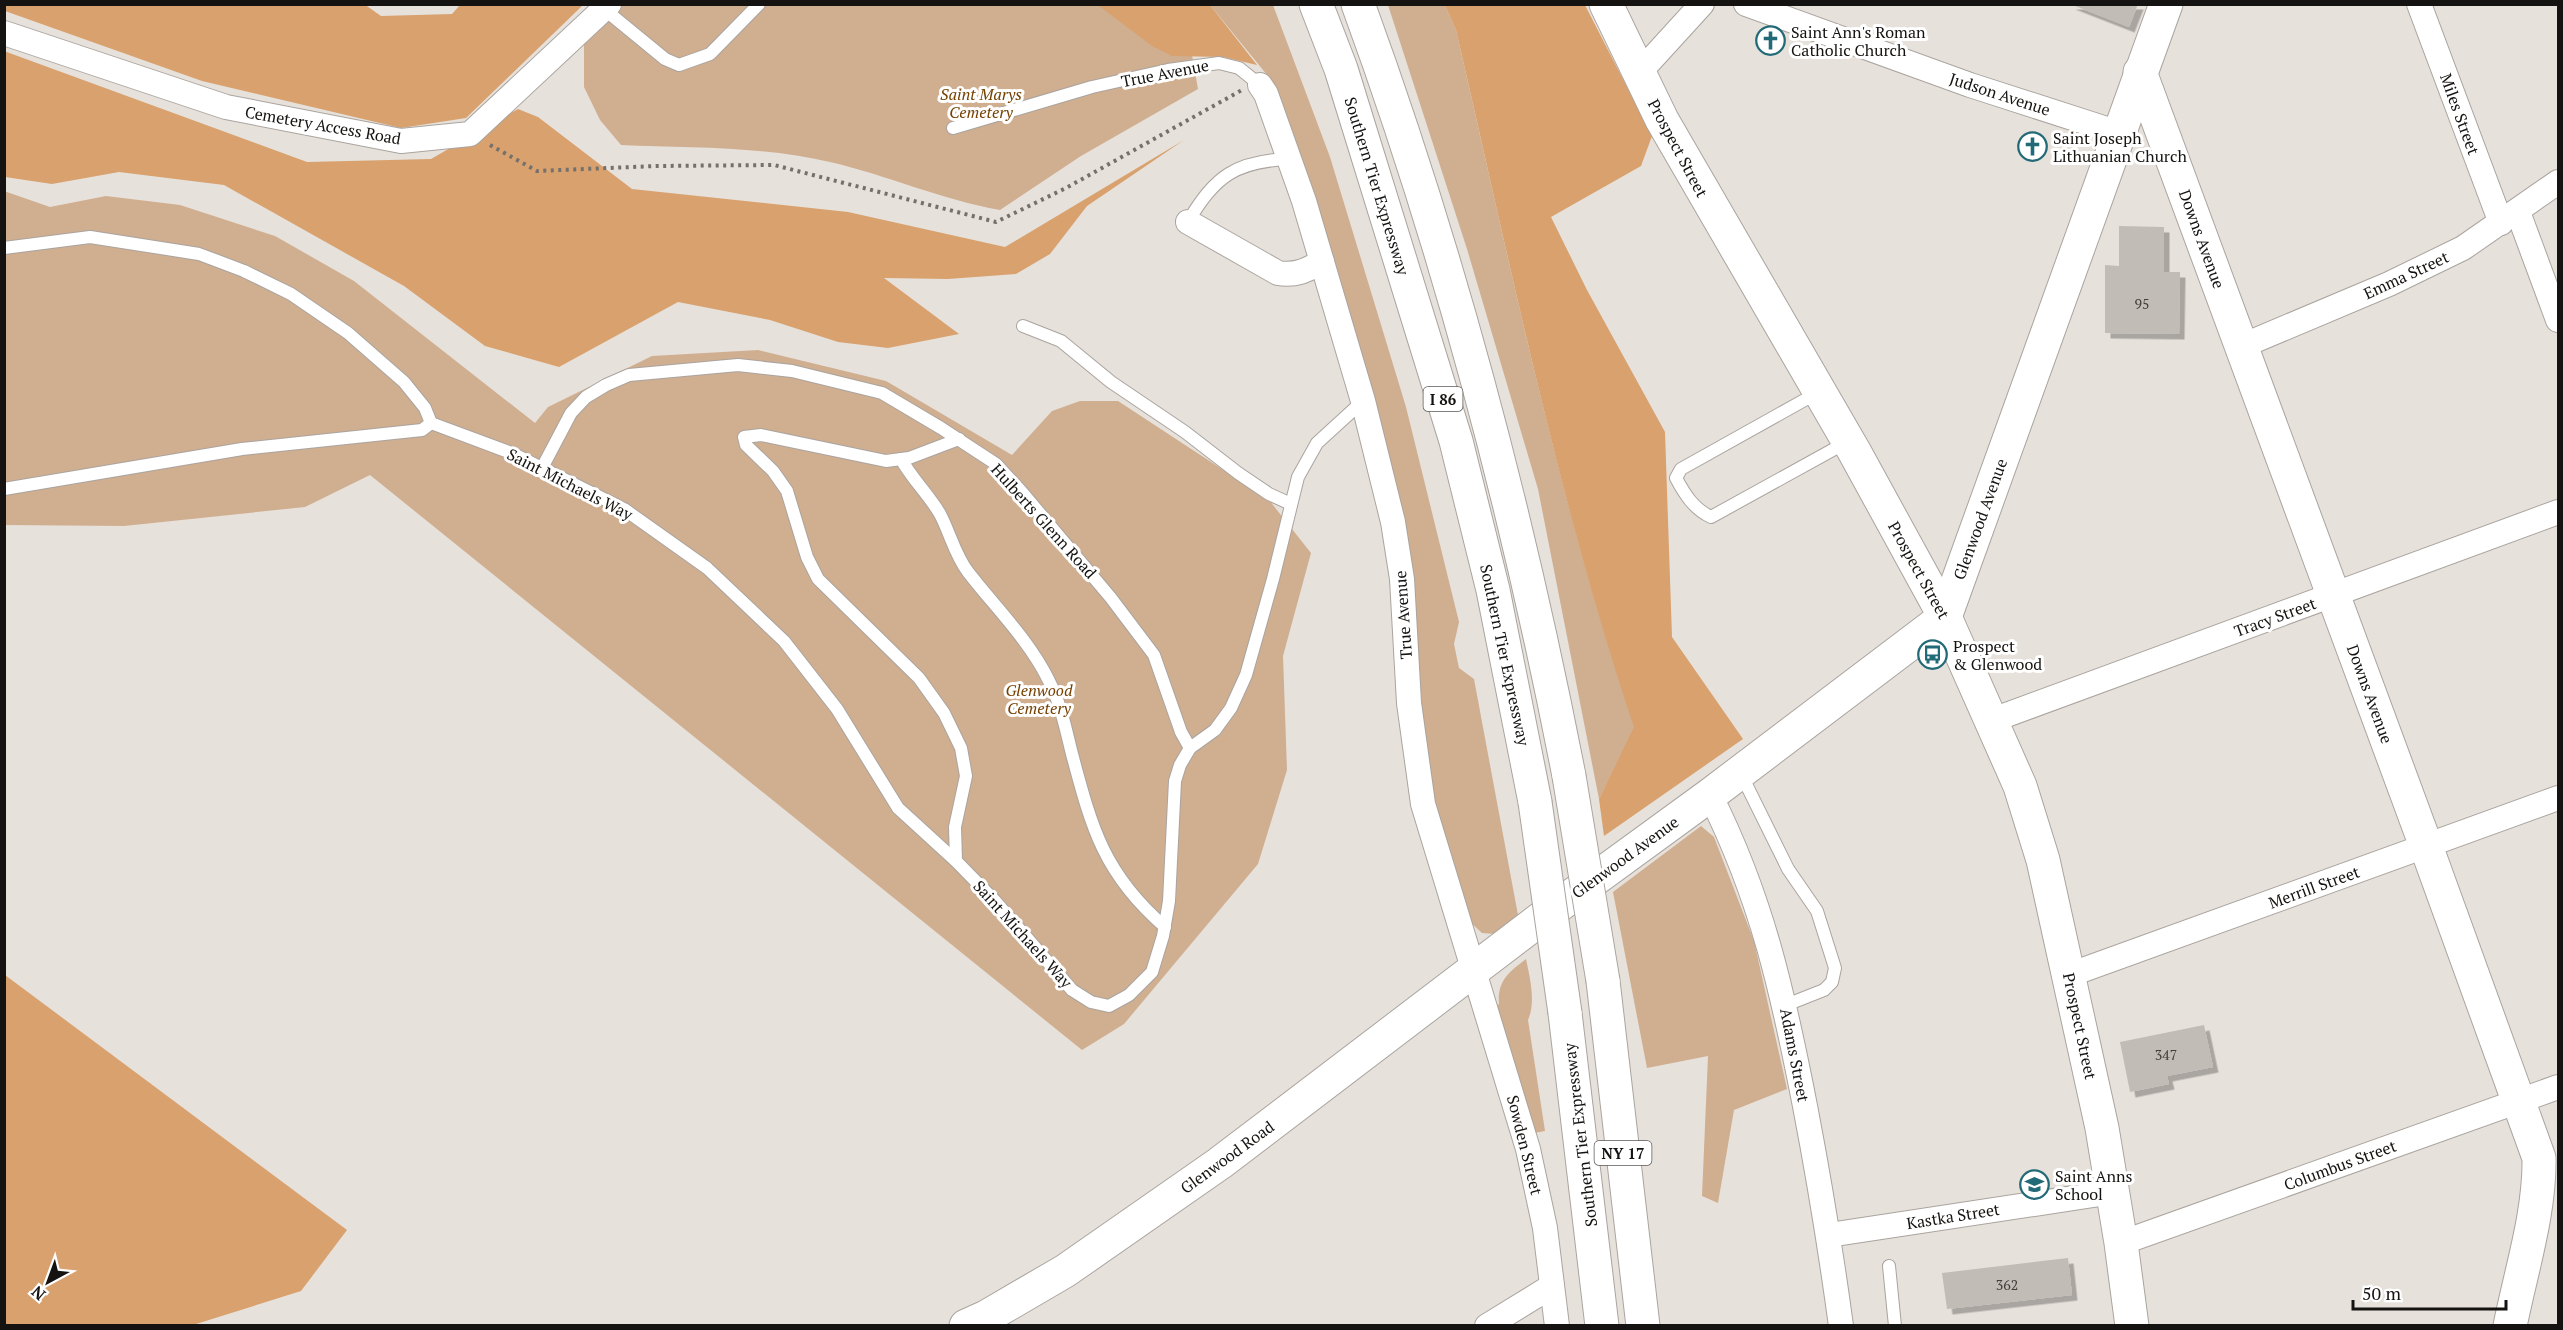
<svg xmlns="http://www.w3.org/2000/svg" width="2563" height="1330" viewBox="0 0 2563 1330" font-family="'PT Serif',serif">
<defs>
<filter id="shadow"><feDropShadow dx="5.5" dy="5.5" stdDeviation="0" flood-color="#0004"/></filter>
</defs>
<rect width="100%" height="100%" fill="#e7e1db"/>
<g fill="#d0ae90">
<path d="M619,5H1135L1189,38L1198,89L1081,156L1000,210C942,200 887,175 830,162C763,146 690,148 621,145L600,120L584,87V41Z"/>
<polygon points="1210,5 1273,5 1330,157 1406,407 1459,622 1454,644 1459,668 1474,679 1518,915 1495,934 1482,933 1470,922 1428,783 1414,602 1272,81"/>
<path d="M1388,5H1445L1456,30C1510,264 1558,500 1635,727L1599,799L1538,489L1467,249Z"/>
<polygon points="4,191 50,207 106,196 180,205 275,236 354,281 535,423 548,407 652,356 758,350 886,381 1012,455 1052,411 1080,401 1118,401 1269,500 1311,553 1283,656 1287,770 1258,864 1124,1024 1082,1050 370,475 305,507 124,526 5,525"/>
<polygon points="1701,826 1714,837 1754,941 1787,1089 1734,1110 1718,1203 1702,1196 1708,1056 1647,1068 1613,892"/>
<path d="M1526,959C1530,978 1536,1002 1528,1020L1545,1131L1534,1133L1496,1006L1499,1004C1497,981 1509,972 1526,959Z"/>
</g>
<g fill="#d8a16e">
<polygon points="5,4 364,4 381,16 452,14 460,5 583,5 466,118 401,128 202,81 5,11"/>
<polygon points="1098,5 1210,5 1257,65 1223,57 1172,56 1152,46"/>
<path d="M1445,5H1585L1652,136L1641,166L1551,217L1587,290L1665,432L1672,637L1743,739L1604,836L1599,799L1634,727C1558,500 1510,263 1456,30Z"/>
<polygon points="4,51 307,162 431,159 518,109 538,117 632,189 848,212 1005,247 1184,140 1087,206 1050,254 1016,274 948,279 884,278 959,334 888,348 838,342 770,320 678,302 559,367 485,346 404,286 224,185 119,172 52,184 5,177"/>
<polygon points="5,975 347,1230 301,1291 193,1325 5,1325"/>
</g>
<g fill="#c2bcb7" filter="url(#shadow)">
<polygon points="2070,4 2138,4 2129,27"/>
<polygon points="2119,226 2164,227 2164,272 2180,272 2179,334 2105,333 2105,265 2119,266"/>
<polygon points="2204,1025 2213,1067 2167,1076 2169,1084 2130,1092 2120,1042"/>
<polygon points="2068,1258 2072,1295 1947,1309 1942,1273"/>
</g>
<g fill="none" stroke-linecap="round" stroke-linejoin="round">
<defs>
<g id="lane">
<polyline points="604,9 665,59 679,65 710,54 759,4"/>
<polyline points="953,128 1092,87 1168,70 1219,63 1239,68 1260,85"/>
<path d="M1188,222C1214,176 1237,161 1289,159"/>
<polyline points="4,248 90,237 199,254 244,271 291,294 348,333 404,382 425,408 431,423 422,430 242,449 4,489"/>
<polyline points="1023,326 1061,341 1111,382 1185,432 1238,473 1269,494 1291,504"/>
<path d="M1817,393L1681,469L1676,478C1685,495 1694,509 1711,517L1847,442"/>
<polyline points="431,423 514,454 624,509 707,568 784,641 837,709 898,808 956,861 995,901 1072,990 1091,1002 1109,1006 1129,995 1152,972 1163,936 1169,901 1175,781 1180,765 1190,748 1215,730 1231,708 1246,675 1273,579 1298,477 1317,443 1363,401"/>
<path d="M901,459C912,479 929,495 940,514C950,533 955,555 968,572C995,607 1029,640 1049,681C1061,704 1066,730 1072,754C1092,829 1104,874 1165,927"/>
<polyline points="542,468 571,413 586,397 606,385 629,375 738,365 792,371 882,393 941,428 996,464 1021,491 1111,598 1154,655 1181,732 1190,748"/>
<polyline points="1741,774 1788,869 1817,911 1835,968 1832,982 1824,990 1786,1005"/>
<polyline points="956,861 955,827 966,776 961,748 944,713 919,678 818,579 807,557 787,491 773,471 746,445 744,437 761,435 886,461 909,458 959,439"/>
<polyline points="1889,1266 1895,1326"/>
</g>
<g id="street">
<polyline points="1746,4 1970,85 2119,133"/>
<polyline points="2419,4 2501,223"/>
<polyline points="4,33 226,107 401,141 470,134 609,4"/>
<polyline points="1639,73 1702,4"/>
<polyline points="1260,85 1266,94 1304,201 1363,401 1393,522 1402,579 1409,703 1423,804 1528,1149 1545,1228 1557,1326"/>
<polyline points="2518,212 2558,320"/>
<path d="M1188,222L1278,273C1296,276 1307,270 1322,262"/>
<polyline points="2242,346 2389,284 2463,248 2558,182"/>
<polyline points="1990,721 2558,512"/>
<path d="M1710,795C1762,898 1783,993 1805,1106C1819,1179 1831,1252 1841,1326"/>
<polyline points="2069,975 2558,798"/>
<polyline points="1829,1235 2113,1192"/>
<polyline points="2121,1243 2558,1087"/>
<polyline points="1487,1326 1552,1286"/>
</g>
<g id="secondary">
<polyline points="1606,4 1662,120 1854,451 1945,617 2020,786 2043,860 2102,1128 2121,1243 2132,1326"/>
<path d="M2140,72L2426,846L2539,1158C2540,1213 2521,1271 2510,1326"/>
<polyline points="966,1326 986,1317 1065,1271 1220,1163 1551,911 1710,795 1945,617 2166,4"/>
</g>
<g id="highway">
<polyline points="1316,4 1341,69 1456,441 1493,590 1535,802"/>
<path d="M1358,4C1450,255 1518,514 1569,776"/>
<polyline points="1603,981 1643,1326"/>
<polyline points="1565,1013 1602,1326"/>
</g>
</defs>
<use href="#lane" stroke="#aaa49f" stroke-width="14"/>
<use href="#street" stroke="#aaa49f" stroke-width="26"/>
<use href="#secondary" stroke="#aaa49f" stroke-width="35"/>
<use href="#highway" stroke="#aaa49f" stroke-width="35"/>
<polyline stroke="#74706c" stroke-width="4" stroke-dasharray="3 4.5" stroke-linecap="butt" points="490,145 537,171 656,166 774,165 996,222 1066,188 1242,90"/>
<use href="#lane" stroke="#fff" stroke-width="12"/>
<use href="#street" stroke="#fff" stroke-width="24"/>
<use href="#secondary" stroke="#fff" stroke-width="33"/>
<use href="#highway" stroke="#fff" stroke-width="33"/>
<defs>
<g id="highway-bridge">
<polyline points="1569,776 1603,981"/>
<polyline points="1535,802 1565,1013"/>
</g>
</defs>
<use href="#highway-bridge" stroke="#aaa49f" stroke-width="35" stroke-linecap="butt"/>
<use href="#highway-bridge" stroke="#fff" stroke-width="33"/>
</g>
<defs>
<symbol id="church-ring" viewBox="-11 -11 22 22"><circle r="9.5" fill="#fff" stroke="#236a78" stroke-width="1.5"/><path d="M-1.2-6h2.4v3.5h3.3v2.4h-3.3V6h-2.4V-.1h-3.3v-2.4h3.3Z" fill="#236a78"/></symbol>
<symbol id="bus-ring" viewBox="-11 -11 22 22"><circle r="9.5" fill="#fff" stroke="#236a78" stroke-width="1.5"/><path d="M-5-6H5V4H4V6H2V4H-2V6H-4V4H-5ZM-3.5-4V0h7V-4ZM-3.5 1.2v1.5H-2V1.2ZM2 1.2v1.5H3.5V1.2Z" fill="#236a78"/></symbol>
<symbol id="school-ring" viewBox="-11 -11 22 22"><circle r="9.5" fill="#fff" stroke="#236a78" stroke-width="1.5"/><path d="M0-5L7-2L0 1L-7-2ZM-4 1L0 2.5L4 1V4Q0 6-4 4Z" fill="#236a78"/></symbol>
</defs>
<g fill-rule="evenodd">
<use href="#church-ring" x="1754" y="24" width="33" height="33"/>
<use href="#church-ring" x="2016" y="130" width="33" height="33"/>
<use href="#bus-ring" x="1916" y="638" width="33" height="33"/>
<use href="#school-ring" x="2018" y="1168" width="33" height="33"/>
</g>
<g text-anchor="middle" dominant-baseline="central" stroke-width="6" stroke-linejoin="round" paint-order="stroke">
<g font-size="14" fill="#403d3a">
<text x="2142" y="303">95</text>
<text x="2166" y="1054">347</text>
<text x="2007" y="1284">362</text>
</g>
<g fill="#fff" stroke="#5b5a58" stroke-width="1.5">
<rect x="1423.5" y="387" width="39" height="24" rx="4.5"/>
<rect x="1594.5" y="1141" width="57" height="24" rx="4.5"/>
</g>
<g font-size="15" font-weight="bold" fill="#151311">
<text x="1443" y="399">I 86</text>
<text x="1623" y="1153">NY 17</text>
</g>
<g font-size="16" fill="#151311" stroke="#fff" text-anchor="start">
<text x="1791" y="32">Saint Ann's Roman<tspan x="1791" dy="18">Catholic Church</tspan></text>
<text x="2053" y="138">Saint Joseph<tspan x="2053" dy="18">Lithuanian Church</tspan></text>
<text x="1953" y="646">Prospect<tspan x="1953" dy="18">&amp; Glenwood</tspan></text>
<text x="2055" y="1176">Saint Anns<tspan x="2055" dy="18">School</tspan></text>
</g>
<g font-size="16" fill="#151311" stroke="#fff">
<text transform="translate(1165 73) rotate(-11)">True Avenue</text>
<text transform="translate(2000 94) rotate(18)">Judson Avenue</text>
<text transform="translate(2460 114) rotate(70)">Miles Street</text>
<text transform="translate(323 125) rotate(10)">Cemetery Access Road</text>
<text transform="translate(1678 148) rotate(62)">Prospect Street</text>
<text transform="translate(1377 186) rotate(73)">Southern Tier Expressway</text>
<text transform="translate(2202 239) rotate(70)">Downs Avenue</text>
<text transform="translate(2406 275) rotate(-25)">Emma Street</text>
<text transform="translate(570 484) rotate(27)">Saint Michaels Way</text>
<text transform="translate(1980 519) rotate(-70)">Glenwood Avenue</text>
<text transform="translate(1044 521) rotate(48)">Hulberts Glenn Road</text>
<text transform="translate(1919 570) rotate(61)">Prospect Street</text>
<text transform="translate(1403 615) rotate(-94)">True Avenue</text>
<text transform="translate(2275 617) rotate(-20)">Tracy Street</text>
<text transform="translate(1505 655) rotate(78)">Southern Tier Expressway</text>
<text transform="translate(2370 694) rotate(70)">Downs Avenue</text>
<text transform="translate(1625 857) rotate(-36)">Glenwood Avenue</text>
<text transform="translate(2314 887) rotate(-20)">Merrill Street</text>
<text transform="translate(1023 934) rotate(48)">Saint Michaels Way</text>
<text transform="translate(2080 1026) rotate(78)">Prospect Street</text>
<text transform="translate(1795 1055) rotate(79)">Adams Street</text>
<text transform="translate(1580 1135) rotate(-97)">Southern Tier Expressway</text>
<text transform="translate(1525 1145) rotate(76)">Sowden Street</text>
<text transform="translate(1227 1157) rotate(-36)">Glenwood Road</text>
<text transform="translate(2340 1165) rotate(-20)">Columbus Street</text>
<text transform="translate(1953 1216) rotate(-9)">Kastka Street</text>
</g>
<g font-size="16" font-style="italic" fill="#754100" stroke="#fff">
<text x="981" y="94">Saint Marys<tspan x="981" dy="18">Cemetery</tspan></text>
<text x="1039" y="690">Glenwood<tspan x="1039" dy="18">Cemetery</tspan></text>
</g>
</g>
<rect width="2563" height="1330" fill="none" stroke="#151311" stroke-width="12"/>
<g transform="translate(48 1282) rotate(221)" stroke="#ffffff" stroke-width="4.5" paint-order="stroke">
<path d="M0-4.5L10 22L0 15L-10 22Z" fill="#151311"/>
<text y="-9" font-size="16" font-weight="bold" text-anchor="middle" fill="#151311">N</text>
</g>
<path d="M2353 1300v9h153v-9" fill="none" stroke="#151311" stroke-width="3"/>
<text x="2362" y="1300" font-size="18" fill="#151311" stroke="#ffffff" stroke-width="4.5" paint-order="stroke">50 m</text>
</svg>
